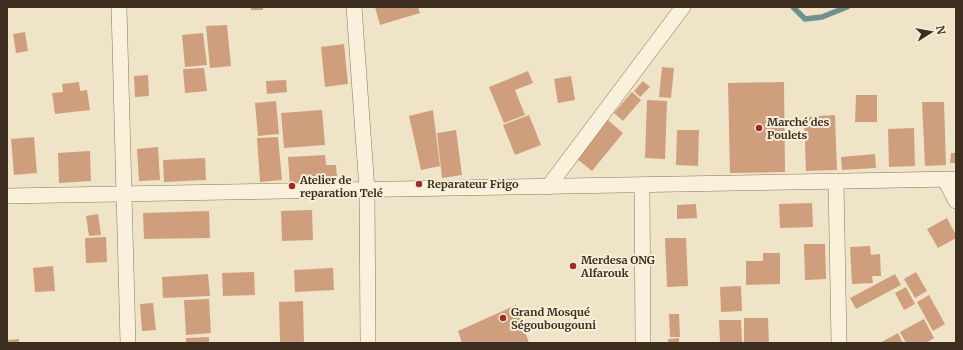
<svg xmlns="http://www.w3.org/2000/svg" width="963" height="350" viewBox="0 0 963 350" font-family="Merriweather,serif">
<rect width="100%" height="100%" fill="#f0e4c8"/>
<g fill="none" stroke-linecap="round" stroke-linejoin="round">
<polyline stroke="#6f938a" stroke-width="5.5" points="793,7 805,19 822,17 847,7"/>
</g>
<g fill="#cf9f7d">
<rect x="251" y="7" width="12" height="3"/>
<polygon points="375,7 418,7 420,13 380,25"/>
<polygon points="227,25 231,66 210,68 206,26"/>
<polygon points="25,32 28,51 16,53 13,34"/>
<polygon points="203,33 207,65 185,67 182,35"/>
<polygon points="344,44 348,84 325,87 321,47"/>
<polygon points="662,67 674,68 671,98 659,97"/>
<polygon points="204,68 207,91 185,93 183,69"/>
<polygon points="528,71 533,83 515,90 525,115 504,123 489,87"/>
<polygon points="148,75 149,96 135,97 134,76"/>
<polygon points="571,76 575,100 558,103 554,79"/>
<polygon points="286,80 287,92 267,94 266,81"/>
<polygon points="643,81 650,87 640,97 634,91"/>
<polygon points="79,82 80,91 87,90 90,110 55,114 52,93 63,92 62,84"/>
<polygon points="784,82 785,172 730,173 728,83"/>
<polygon points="632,92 641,100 623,121 614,113"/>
<polygon points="856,95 877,95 877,122 855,122"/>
<polygon points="647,100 667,101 665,159 645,158"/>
<polygon points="276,101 279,134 258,136 255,103"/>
<polygon points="922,102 944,102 946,165 925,166"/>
<polygon points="322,110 325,145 284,148 281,113"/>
<polygon points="433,110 440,166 421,170 409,116"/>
<polygon points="529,115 541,145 515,155 503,125"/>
<polygon points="835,115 837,170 806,171 804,117"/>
<polygon points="608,120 623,133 592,171 576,158"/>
<polygon points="914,128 915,166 889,167 888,129"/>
<polygon points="456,130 462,175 442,178 437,133"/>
<polygon points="677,130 699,130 698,166 676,165"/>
<polygon points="34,137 37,173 14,175 11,139"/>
<polygon points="278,137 282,180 260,182 257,138"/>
<polygon points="158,147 160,180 139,181 137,149"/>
<polygon points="90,151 91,181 59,183 58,153"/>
<polygon points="951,153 956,153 956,163 950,163"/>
<polygon points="875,154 876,168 842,170 841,157"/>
<polygon points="325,155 326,165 336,165 337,177 327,178 327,183 290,186 288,157"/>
<polygon points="205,158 206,180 164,182 163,160"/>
<polygon points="812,203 813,227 780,228 779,204"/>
<polygon points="696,204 697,218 677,219 677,205"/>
<polygon points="312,210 313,240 282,241 281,211"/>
<polygon points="209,211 210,238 144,239 143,213"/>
<polygon points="98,214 101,235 89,236 86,216"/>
<polygon points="947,218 956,235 956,238 938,248 927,229"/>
<polygon points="106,237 107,262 86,263 85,238"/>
<polygon points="665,238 686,238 688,286 667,287"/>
<polygon points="804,244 825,244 826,279 805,280"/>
<polygon points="870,246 871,255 880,254 881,276 872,276 873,283 852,284 850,247"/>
<polygon points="763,253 780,253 780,284 746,285 746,261 763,261"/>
<polygon points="53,266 55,291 35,292 33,268"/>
<polygon points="333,268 334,290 295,292 294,270"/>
<polygon points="254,272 255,295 223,296 222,273"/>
<polygon points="916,272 927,291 915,298 904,279"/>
<polygon points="208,274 210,296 163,298 162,277"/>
<polygon points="895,274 901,285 856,309 850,298"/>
<polygon points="741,286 742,311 721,312 720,287"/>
<polygon points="906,287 915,304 904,310 895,293"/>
<polygon points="929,295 945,324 933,331 917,302"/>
<polygon points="209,299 211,333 186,335 184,300"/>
<polygon points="303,301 304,343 280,343 279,302"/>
<polygon points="153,303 156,330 142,331 140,304"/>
<polygon points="516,305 529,343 462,343 458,331"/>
<polygon points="669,314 679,314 680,337 670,337"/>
<polygon points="744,318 768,318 769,343 744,343"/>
<polygon points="924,319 934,338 926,343 906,343 900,332"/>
<polygon points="719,320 741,320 742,343 720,343"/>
<polygon points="898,333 903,343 880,343"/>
<polygon points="209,337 209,343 186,343 186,338"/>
<polygon points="679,338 679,343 668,343 668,339"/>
<polygon points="19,339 19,343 7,343 7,340"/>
</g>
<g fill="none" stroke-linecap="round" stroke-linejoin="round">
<defs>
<g id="street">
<polyline points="119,7 128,343"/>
<polyline points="354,7 367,190 368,343"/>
<polyline points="945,180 956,201"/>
<polyline points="836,182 839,343"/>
<polyline points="642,186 643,343"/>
<polyline points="548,187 683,7"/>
<polyline points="7,196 956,179"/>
</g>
</defs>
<use href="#street" stroke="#8d765c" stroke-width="16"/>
<use href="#street" stroke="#faf1dc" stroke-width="15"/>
</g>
<g fill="#9e2a2b" stroke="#f7eed8" stroke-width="1.5">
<circle cx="759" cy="128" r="4"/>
<circle cx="419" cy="184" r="4"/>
<circle cx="292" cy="186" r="4"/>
<circle cx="573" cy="266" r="4"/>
<circle cx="503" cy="318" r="4"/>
</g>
<g text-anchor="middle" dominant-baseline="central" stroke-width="4" stroke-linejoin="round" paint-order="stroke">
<g font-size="11" font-weight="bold" fill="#3d2e20" stroke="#f7eed8" text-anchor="start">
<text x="767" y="122">Marché des<tspan x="767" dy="13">Poulets</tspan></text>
<text x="300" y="180">Atelier de<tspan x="300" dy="13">reparation Telé</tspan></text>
<text x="427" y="184">Reparateur Frigo</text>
<text x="581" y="260">Merdesa ONG<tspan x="581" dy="13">Alfarouk</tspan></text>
<text x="511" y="312">Grand Mosqué<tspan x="511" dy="13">Ségoubougouni</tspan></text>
</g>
</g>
<rect width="963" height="350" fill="none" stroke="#3d2e20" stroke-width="16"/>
<g transform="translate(931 32) rotate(79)" stroke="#f7eed8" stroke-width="3" paint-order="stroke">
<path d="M0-3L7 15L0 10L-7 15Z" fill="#3d2e20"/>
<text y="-6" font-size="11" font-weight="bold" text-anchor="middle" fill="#3d2e20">N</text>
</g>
</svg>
